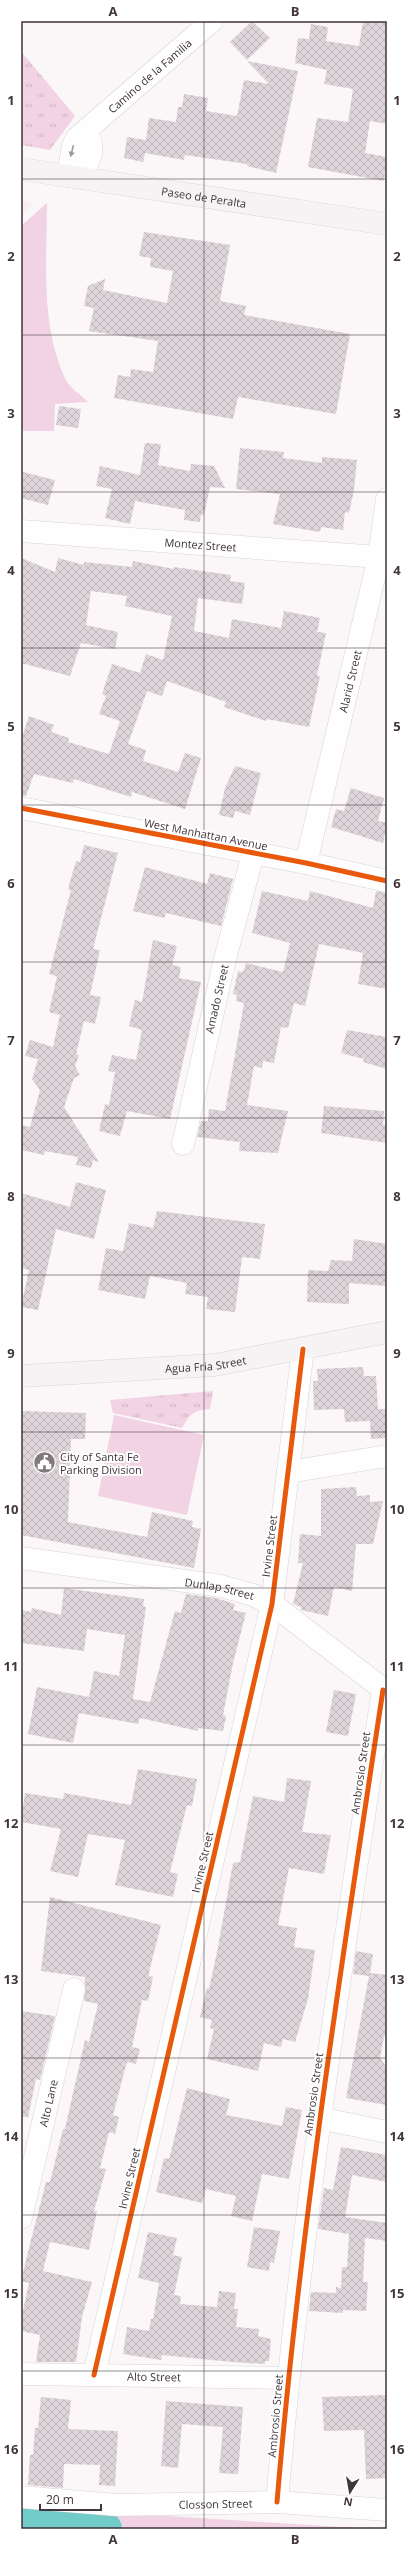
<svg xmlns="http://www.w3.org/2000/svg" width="408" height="2550" viewBox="0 0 408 2550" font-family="'Open Sans',sans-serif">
<defs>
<pattern id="grass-tufts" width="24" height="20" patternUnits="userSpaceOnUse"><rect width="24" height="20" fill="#f1d3e3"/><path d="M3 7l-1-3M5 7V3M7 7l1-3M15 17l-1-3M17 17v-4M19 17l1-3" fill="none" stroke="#d0b6c4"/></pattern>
<pattern id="building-cross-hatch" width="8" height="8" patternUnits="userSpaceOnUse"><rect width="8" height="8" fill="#ddd5d9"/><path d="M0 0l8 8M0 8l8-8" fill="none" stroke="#bfb7bb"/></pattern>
</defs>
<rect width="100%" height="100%" fill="#fbf7f9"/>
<polygon fill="#fbedf4" points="21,201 34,203 21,215"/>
<g fill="url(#grass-tufts)">
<polygon points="21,51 75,116 50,150 21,145"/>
<path d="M213,1391L210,1409C194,1410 190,1414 182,1428L113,1413L110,1400Z"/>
</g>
<g fill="#f1d3e3">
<path d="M47,203C47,261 40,326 66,380C70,388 81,395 88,402L55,404L54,431H21V226Z"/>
<polygon points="114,1415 204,1435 187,1515 98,1496"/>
<polygon points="21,2507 376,2529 21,2529"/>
</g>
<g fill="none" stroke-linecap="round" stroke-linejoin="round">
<polyline stroke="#71ccc9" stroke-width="36" points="21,2518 40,2523 104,2529"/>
</g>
<g fill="url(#building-cross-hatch)">
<polygon points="252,21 270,38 247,60 230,42"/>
<polygon points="363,21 387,21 387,124 370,121 365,153 387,157 384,181 308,167 317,118 348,122 353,89 324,84 327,70 295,63 298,38 309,39 311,24 328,27 326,41 359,46"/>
<polygon points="247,61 298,71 276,173 247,166 247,164 185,155 184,160 145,153 143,162 124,158 127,137 146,140 149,118 176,122 178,107 182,107 184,94 208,98 206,111 237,116 244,80 269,84"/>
<polygon points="144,232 230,245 220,301 246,306 244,315 350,334 336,414 238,397 233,419 114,398 118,375 130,377 131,369 153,372 158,341 89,331 94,308 84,306 88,286 105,279 103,290 167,303 173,271 150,267 151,258 139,256"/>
<polygon points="59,406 81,409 78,428 56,425"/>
<polygon points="145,443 161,444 158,465 190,471 191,464 214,466 225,488 210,487 204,515 201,514 200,522 184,520 185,510 135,501 130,524 105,518 112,489 96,486 100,466 140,475"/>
<polygon points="240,448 284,452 283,458 322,463 322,457 357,460 354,490 349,513 345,512 343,530 321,527 320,532 273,524 280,494 236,489"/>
<polygon points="23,472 55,480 48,505 21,498"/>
<polygon points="21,558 55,572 58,558 84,565 84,562 132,567 133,561 174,569 174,567 231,575 230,581 245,583 242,604 198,598 194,631 229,638 232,619 281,628 284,611 320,618 317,632 326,633 317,676 320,676 309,727 267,719 266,721 224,707 226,702 167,681 162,696 147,691 128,744 146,750 143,761 178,772 185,753 201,758 185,809 132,792 131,797 74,779 73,783 34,774 26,796 21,796 21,740 29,716 54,725 51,732 69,738 68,742 109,754 120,721 99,714 106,696 102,694 112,664 140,673 146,654 163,660 172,616 125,606 127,596 91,591 86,625 118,632 115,649 81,643 70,676 21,663"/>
<polygon points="235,766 261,773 250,815 235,811 233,818 219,815 225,788"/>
<polygon points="351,788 384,798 378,821 387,823 383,843 331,827 336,809 344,811"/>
<polygon points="84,845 118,853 93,949 100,950 90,995 101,997 95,1024 84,1021 76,1054 79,1055 75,1066 80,1075 74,1078 64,1107 99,1162 93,1160 91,1168 76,1165 78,1157 45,1151 44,1155 21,1150 21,1125 30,1127 40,1090 32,1079 38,1059 25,1056 30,1040 53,1047 60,1015 49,1012 57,976 49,974 71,890 68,889 76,861 80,862"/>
<polygon points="145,867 207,884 210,873 233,879 221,926 166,913 164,918 133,911"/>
<polygon points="262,891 308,901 310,891 373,908 376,891 387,893 387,989 358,984 363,953 319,944 305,1006 294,1003 288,1028 281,1027 274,1063 263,1061 262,1068 254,1066 247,1105 288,1111 278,1153 239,1151 240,1142 197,1137 201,1121 208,1121 209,1109 225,1111 244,1003 236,1001 237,995 233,994 238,971 243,972 246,963 283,972 290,943 252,933"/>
<polygon points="153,940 177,946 172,965 181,967 179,978 201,982 170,1119 127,1111 120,1136 99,1131 105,1104 109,1105 115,1072 108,1071 112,1055 136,1060 142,1030 129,1026 135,1000 142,1002"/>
<polygon points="347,1030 387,1037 387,1069 363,1062 364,1059 341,1053"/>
<polygon points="324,1106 384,1111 383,1125 387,1125 387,1143 321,1133"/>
<polygon points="76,1182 106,1190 94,1239 56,1229 38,1310 21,1307 29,1270 21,1268 21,1193 70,1207"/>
<polygon points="157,1211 265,1224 260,1259 242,1257 235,1312 206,1309 208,1297 185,1294 187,1283 150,1276 145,1299 98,1290 106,1248 123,1251 129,1223 153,1228"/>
<polygon points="354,1239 387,1244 387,1286 349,1283 349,1304 307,1302 308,1270 328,1271 331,1260 352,1261"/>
<polygon points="363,1367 364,1376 376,1376 378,1409 387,1409 387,1438 371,1439 370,1421 345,1422 344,1409 314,1410 313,1381 318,1381 317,1369"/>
<polygon points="21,1411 86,1413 85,1439 71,1439 68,1522 147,1537 152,1512 193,1521 192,1527 201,1529 194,1568 21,1535"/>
<polygon points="356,1487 357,1496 370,1495 370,1502 383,1501 373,1544 356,1544 352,1591 334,1587 328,1616 301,1610 301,1607 293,1604 303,1563 298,1563 300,1534 321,1536 321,1489"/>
<polygon points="64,1588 144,1599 143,1607 146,1607 133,1699 150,1702 175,1611 181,1613 186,1594 216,1598 235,1604 233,1610 246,1613 233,1663 223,1715 226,1716 223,1731 198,1728 198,1731 140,1718 138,1724 79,1713 73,1743 28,1734 37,1687 89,1697 94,1671 119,1676 125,1635 87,1629 84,1651 21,1643 21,1610 31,1612 32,1608 61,1615"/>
<polygon points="334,1690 356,1694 348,1736 326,1732"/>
<polygon points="138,1769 197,1779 192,1806 187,1805 170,1872 178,1874 173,1897 115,1885 125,1840 88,1834 78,1877 50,1871 61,1829 21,1822 25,1793 63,1799 64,1793 131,1805"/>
<polygon points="287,1778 311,1781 302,1832 331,1835 324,1874 289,1868 278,1925 297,1928 294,1947 315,1950 308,1999 295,2042 283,2039 281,2047 264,2043 258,2071 207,2059 214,2029 210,2028 212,2020 200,2017 207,1988 209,1989 218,1947 233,1863 240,1862 253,1796 284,1802"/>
<polygon points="50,1897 161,1925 149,1972 149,1976 153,1977 148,2001 142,2000 132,2047 140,2049 136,2064 128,2062 126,2065 113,2115 119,2117 115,2134 109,2132 100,2168 106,2169 94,2211 97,2211 89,2250 50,2242 43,2271 92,2282 82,2317 76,2362 36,2362 40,2335 21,2331 21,2320 29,2283 21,2281 30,2244 46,2182 50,2182 63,2129 65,2129 85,2040 89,2042 98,2004 84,2001 85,1977 41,1971"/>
<polygon points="356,1951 373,1954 370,1973 387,1975 387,2037 384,2036 380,2058 387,2068 387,2105 346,2098 369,1976 353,1974"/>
<polygon points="21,2011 55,2016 40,2080 36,2079 28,2117 21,2117"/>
<polygon points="187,2088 230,2099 226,2115 262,2122 282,2126 286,2107 302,2110 289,2179 262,2174 252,2221 231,2216 236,2196 206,2189 202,2203 156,2192 164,2158 169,2159"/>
<polygon points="341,2147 387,2155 387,2182 352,2175 345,2217 387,2223 387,2241 365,2238 363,2282 368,2282 366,2311 343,2310 343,2313 309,2311 311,2292 336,2293 336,2287 341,2288 342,2267 347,2267 349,2234 318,2229 324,2188 333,2190"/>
<polygon points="254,2227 280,2231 274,2263 270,2262 269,2271 247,2267"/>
<polygon points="148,2232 177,2238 173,2255 182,2257 174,2295 181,2296 180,2304 217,2307 219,2291 236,2293 234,2309 238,2309 236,2327 259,2329 258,2336 271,2339 269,2361 265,2361 265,2364 232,2362 162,2355 161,2360 123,2354 127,2327 149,2331 151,2319 153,2319 159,2283 138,2278"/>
<polygon points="387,2395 387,2478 366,2479 364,2430 324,2431 322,2397"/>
<polygon points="41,2397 71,2400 68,2429 118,2431 115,2486 99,2485 100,2465 64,2464 63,2488 28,2485 30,2455 33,2455 35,2428 38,2428"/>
<polygon points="166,2401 243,2407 238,2474 219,2473 223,2427 182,2424 178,2468 161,2466"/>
</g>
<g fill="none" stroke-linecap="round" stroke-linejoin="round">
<defs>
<g id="street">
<path id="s1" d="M68,176L73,146L77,138L212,21"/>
<path d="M81,178C89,160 97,150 86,131"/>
<path id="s2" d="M21,531L379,557"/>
<polyline points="21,808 306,863 387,881"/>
<path id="s3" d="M306,863L379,557L387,499"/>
<path id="s4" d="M183,1144L225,959L253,854"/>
<polyline points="288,1472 387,1456"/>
<path id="s5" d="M21,1558L221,1586L253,1595L272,1604L387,1692"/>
<polyline points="319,2118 387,2132"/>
<path id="s6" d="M21,2218L74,1989"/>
<path id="s7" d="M21,2374L288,2378"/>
<polyline points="94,2375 272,1604 303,1349"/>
<path id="s8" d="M21,2497L117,2505L277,2502L387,2510"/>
<path d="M277,2502C300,2230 342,1960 383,1690"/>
</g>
<g id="secondary">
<path id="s9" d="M21,169L387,224"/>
<path id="s10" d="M21,1376L215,1365L387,1332"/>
</g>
</defs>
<use href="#street" stroke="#d9d2d5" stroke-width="23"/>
<use href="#secondary" stroke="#d9d2d5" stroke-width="23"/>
<use href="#street" stroke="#fefefe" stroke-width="22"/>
<use href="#secondary" stroke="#f6f3f5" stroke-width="22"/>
<defs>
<g id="cycleway">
<polyline points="21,808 306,863 387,881"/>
<polyline points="94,2375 272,1604 303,1349"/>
<path d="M277,2502C300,2230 342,1960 383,1690"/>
</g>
</defs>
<use href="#cycleway" stroke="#fff" stroke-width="8"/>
<use href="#cycleway" stroke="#e8590c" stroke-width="5"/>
</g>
<defs><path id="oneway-solid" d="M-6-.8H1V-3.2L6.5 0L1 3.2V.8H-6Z"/></defs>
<use fill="#9f9a9c" href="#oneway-solid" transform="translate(72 151) rotate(104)"/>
<path fill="none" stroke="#40353b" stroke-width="1" stroke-opacity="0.55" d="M204,21V2529M21,179H387M21,335H387M21,492H387M21,648H387M21,805H387M21,962H387M21,1118H387M21,1275H387M21,1432H387M21,1588H387M21,1745H387M21,1902H387M21,2058H387M21,2215H387M21,2371H387"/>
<defs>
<symbol id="civic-disc" viewBox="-11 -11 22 22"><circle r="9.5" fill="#81797e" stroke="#fff"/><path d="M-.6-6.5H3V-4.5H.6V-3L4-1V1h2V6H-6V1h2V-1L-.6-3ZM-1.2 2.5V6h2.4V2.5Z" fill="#fff"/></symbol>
</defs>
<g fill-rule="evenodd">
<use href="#civic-disc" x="32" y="1450" width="25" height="25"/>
</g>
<g text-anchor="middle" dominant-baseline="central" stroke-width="4" stroke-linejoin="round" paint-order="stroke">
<g font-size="11" fill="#40353b" stroke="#fff">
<text stroke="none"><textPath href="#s1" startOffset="135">Camino de la Familia</textPath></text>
<text stroke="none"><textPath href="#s9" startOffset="185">Paseo de Peralta</textPath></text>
<text stroke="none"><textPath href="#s2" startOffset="180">Montez Street</textPath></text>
<text stroke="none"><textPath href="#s3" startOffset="187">Alarid Street</textPath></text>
<text transform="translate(206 834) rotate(11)">West Manhattan Avenue</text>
<text stroke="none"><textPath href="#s4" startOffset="149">Amado Street</textPath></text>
<text stroke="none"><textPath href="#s10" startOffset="185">Agua Fria Street</textPath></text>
<text transform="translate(269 1546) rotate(-83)">Irvine Street</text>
<text stroke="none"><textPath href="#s5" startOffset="201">Dunlap Street</textPath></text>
<text transform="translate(360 1773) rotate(-82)">Ambrosio Street</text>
<text transform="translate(202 1862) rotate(-77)">Irvine Street</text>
<text transform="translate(313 2094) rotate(-82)">Ambrosio Street</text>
<text stroke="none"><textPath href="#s6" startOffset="118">Alto Lane</textPath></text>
<text transform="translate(129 2178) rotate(-77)">Irvine Street</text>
<text stroke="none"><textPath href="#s7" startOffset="133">Alto Street</textPath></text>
<text transform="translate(275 2416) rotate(-85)">Ambrosio Street</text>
<text stroke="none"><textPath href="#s8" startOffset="195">Closson Street</textPath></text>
</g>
<g font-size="11" fill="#40353b" stroke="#fff" text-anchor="start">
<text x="60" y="1456">City of Santa Fe<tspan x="60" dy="13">Parking Division</tspan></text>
</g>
</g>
<rect width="408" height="2550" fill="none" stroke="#ffffff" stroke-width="44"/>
<g transform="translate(350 2492) rotate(191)" stroke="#ffffff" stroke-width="3" paint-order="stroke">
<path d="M0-3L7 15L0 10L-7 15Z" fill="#40353b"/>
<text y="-6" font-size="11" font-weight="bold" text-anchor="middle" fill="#40353b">N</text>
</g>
<path d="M40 2504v6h61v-6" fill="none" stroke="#40353b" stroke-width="2"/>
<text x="46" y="2504" font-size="12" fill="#40353b" stroke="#ffffff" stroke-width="3" paint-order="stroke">20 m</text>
<rect x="22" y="22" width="364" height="2506" fill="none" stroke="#40353b" stroke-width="1.5"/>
<g font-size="13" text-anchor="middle" font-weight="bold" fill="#40353b">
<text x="113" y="16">A</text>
<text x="295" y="16">B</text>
<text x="11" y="105">1</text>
<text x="397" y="105">1</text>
<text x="11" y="261">2</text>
<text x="397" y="261">2</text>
<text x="11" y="418">3</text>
<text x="397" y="418">3</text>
<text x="11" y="575">4</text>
<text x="397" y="575">4</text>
<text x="11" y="731">5</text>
<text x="397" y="731">5</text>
<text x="11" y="888">6</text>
<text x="397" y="888">6</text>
<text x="11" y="1045">7</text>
<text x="397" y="1045">7</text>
<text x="11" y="1201">8</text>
<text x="397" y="1201">8</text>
<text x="11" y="1358">9</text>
<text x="397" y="1358">9</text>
<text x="11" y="1514">10</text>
<text x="397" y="1514">10</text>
<text x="11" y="1671">11</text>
<text x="397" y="1671">11</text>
<text x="11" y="1828">12</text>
<text x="397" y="1828">12</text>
<text x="11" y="1984">13</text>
<text x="397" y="1984">13</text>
<text x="11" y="2141">14</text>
<text x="397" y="2141">14</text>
<text x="11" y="2298">15</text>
<text x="397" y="2298">15</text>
<text x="11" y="2454">16</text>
<text x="397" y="2454">16</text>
<text x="113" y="2544">A</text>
<text x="295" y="2544">B</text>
</g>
</svg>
